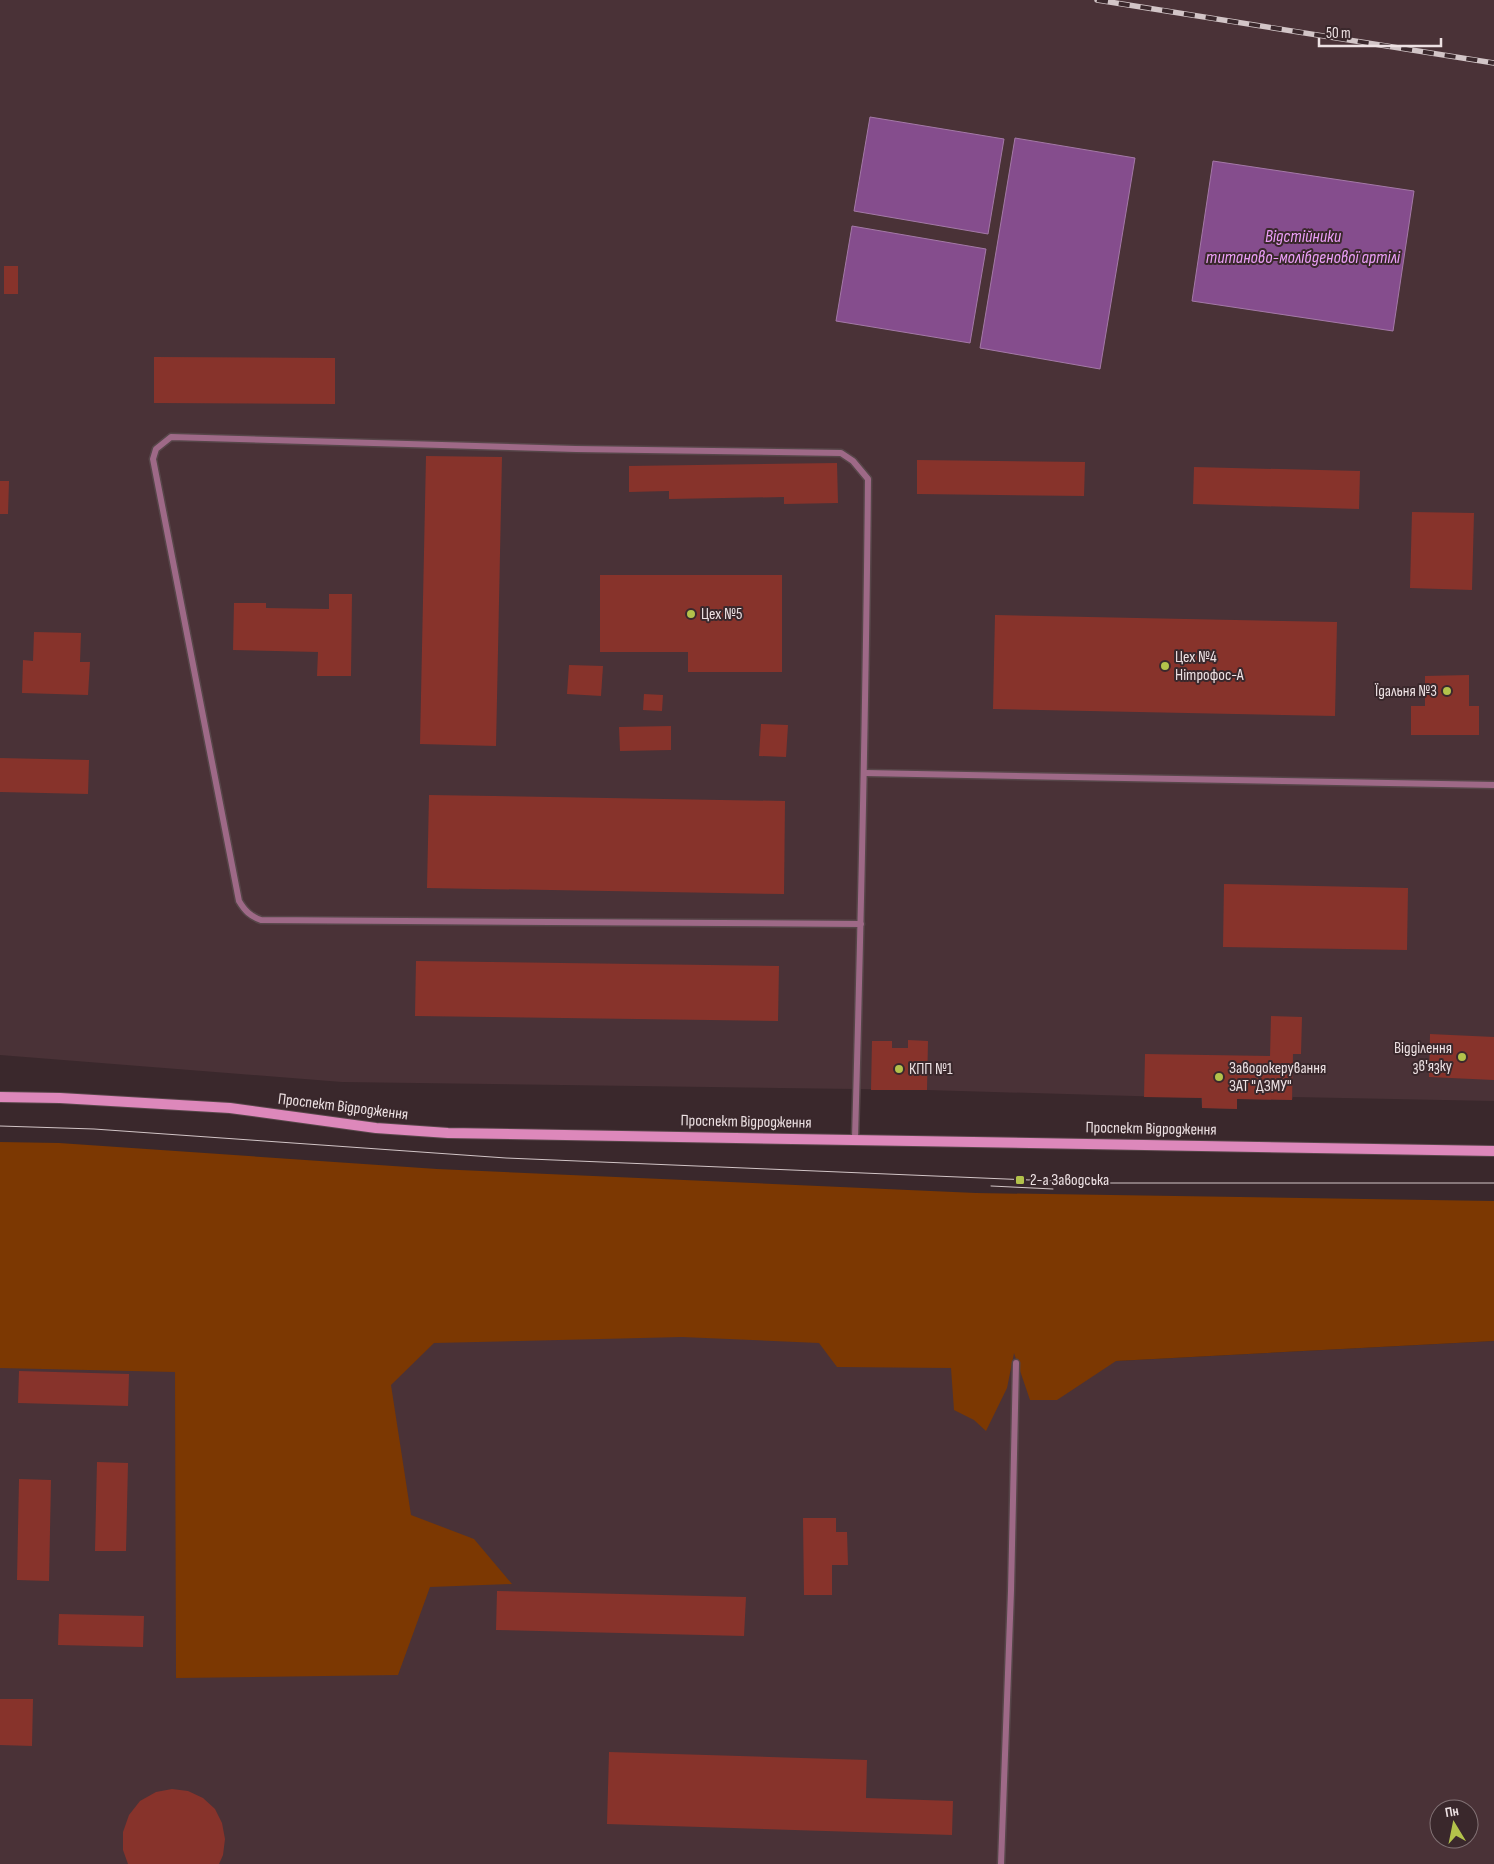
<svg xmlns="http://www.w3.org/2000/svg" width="1494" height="1864" viewBox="0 0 1494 1864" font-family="'Sofia Sans Condensed',sans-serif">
<rect width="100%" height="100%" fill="#3a282c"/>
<g fill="#4a3237" fill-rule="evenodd">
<polygon points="0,0 1494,0 1494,1101 1293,1097 1292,1100 1237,1099 1237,1109 1202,1108 1201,1098 927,1090 342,1082 0,1055"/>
<path d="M0,1231L1116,1361L1494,1341V1864H0ZM1439,1809H1469V1839H1439Z"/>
</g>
<polygon fill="#7c3802" points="0,1142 59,1143 437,1169 976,1193 1494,1201 1494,1341 1116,1361 1057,1400 1030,1400 1014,1353 1007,1388 986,1431 974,1420 954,1410 951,1368 837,1367 819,1343 682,1337 434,1343 391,1385 411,1515 474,1539 512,1584 430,1587 398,1675 176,1678 175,1372 0,1368"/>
<g fill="#854d8d" stroke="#a479a7">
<polygon points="870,117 1004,139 988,234 854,211"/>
<polygon points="1015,138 1135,158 1100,369 980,348"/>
<polygon points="1213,161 1414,191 1393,331 1192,301"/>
<polygon points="852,226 986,249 970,343 836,321"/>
</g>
<g fill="#87332b">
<rect x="4" y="266" width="14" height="28"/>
<polygon points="154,357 335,358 335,404 154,403"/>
<polygon points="426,456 502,457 496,746 420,744"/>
<polygon points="917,460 1085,462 1084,496 917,494"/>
<polygon points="837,463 838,503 784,504 784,497 669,499 669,491 629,492 629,466"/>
<polygon points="1194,467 1360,471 1359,509 1193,504"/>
<polygon points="0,481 9,481 8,514 0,514"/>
<polygon points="1412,512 1474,513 1472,590 1410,588"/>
<polygon points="600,575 782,575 782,672 688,672 688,652 600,652"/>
<polygon points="329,594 352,594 351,676 317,676 318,652 233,650 234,603 266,603 266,608 329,609"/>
<polygon points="995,615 1337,622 1335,716 993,709"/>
<polygon points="34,632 81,633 80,662 90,662 88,695 22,693 23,660 33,661"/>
<polygon points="569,665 603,666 601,696 567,694"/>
<polygon points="1469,675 1469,706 1479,706 1479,735 1411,735 1411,706 1425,706 1425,676"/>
<polygon points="644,694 663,695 662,711 643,710"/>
<polygon points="761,724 788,725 786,757 759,756"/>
<polygon points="671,726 671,750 620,751 619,727"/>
<polygon points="0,758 89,760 88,794 0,792"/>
<polygon points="429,795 785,801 784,894 427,888"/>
<polygon points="1224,884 1408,888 1407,950 1223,947"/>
<polygon points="416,961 779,966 778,1021 415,1016"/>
<polygon points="1271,1016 1302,1017 1301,1054 1293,1054 1292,1100 1237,1099 1237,1109 1202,1108 1202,1098 1144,1097 1145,1054 1270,1056"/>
<polygon points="1430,1034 1494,1037 1494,1080 1429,1077"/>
<polygon points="908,1040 928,1041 927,1090 871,1090 872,1041 892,1041 892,1048 908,1048"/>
<polygon points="19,1371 129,1374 128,1406 18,1403"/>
<polygon points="97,1462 128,1463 126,1551 95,1551"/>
<polygon points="19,1479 51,1480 49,1581 17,1580"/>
<polygon points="803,1518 836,1518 836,1532 847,1532 848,1565 832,1565 832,1595 804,1595"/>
<polygon points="497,1591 746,1597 744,1636 496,1630"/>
<polygon points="59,1614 144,1616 143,1647 58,1645"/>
<polygon points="0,1699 33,1699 32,1746 0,1745"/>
<polygon points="609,1752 867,1760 866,1798 953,1801 952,1835 607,1824"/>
<polygon points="172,1789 188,1791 203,1798 215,1809 222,1823 225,1839 223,1855 219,1864 128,1864 123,1850 123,1832 129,1815 140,1801 156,1792"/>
</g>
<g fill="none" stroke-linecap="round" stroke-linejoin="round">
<defs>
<g id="lane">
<polyline points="865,773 1494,785"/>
<path d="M855,1139C861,919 866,699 868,479L853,461L841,453L576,449L171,437L156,449L153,459L239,901C245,911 250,916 261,920L861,924"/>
<polyline points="1001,1864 1011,1591 1016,1363"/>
</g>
<polyline id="secondary" points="0,1097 60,1098 230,1108 376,1128 448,1133 1494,1151"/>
</defs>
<use href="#lane" stroke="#574649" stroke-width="9"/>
<use href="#secondary" stroke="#574649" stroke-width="12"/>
<use href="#lane" stroke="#9e6987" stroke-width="6"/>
<use href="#secondary" stroke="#d8b" stroke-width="10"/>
<g stroke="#d2c5c7" stroke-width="1">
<polyline points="0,1126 94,1129 506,1158 1101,1183 1494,1183"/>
<polyline points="991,1186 1053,1189"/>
</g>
<defs>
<polyline id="rail" points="1097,0 1494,63"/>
</defs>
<use href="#rail" stroke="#d2c5c7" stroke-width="5.5"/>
<use href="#rail" stroke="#3a282c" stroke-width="4" stroke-dasharray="11" stroke-linecap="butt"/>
</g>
<g fill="#b3c24b" stroke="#3a282c" stroke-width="2">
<circle cx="691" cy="614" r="5"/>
<circle cx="1165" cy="666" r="5"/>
<circle cx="1447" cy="691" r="5"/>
<circle cx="1462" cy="1057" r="5"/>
<circle cx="899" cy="1069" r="5"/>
<circle cx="1219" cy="1077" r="5"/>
<rect x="1015" y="1175" width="10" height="10" rx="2.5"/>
</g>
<g text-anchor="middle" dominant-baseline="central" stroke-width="4" stroke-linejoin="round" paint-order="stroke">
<g font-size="16" fill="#ede1e3" stroke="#3a282c" text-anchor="start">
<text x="701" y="614">Цех №5</text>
<text x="1175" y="657">Цех №4<tspan x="1175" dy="18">Нітрофос-А</tspan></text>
<text x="1437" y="691" text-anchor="end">Їдальня №3</text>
<text x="1452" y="1048" text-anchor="end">Відділення<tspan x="1452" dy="18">зв'язку</tspan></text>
<text x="1229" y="1068">Заводокерування<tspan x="1229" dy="18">ЗАТ "ДЗМУ"</tspan></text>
<text x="909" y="1069">КПП №1</text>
<text x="1030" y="1180">2-а Заводська</text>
</g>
<g font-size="16" fill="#ede1e3" stroke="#3a282c">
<text transform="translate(343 1107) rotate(7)">Проспект Відродження</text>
<text transform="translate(746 1122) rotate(1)">Проспект Відродження</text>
<text transform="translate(1151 1129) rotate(1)">Проспект Відродження</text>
</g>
<g font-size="18" font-style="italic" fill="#ec9ff8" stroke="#3a282c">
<text x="1303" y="236">Відстійники<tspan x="1303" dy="21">титаново-молібденової артілі</tspan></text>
</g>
</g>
<g transform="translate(1454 1824) rotate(350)"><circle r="24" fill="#3a282c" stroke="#827275"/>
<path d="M0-4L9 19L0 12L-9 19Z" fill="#b3c24b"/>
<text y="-8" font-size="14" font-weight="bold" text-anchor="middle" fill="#ede1e3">Пн</text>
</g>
<path d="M1319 38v8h122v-8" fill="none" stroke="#ede1e3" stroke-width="2.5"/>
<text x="1326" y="38" font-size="15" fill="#ede1e3" stroke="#3a282c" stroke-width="4" paint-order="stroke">50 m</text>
</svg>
